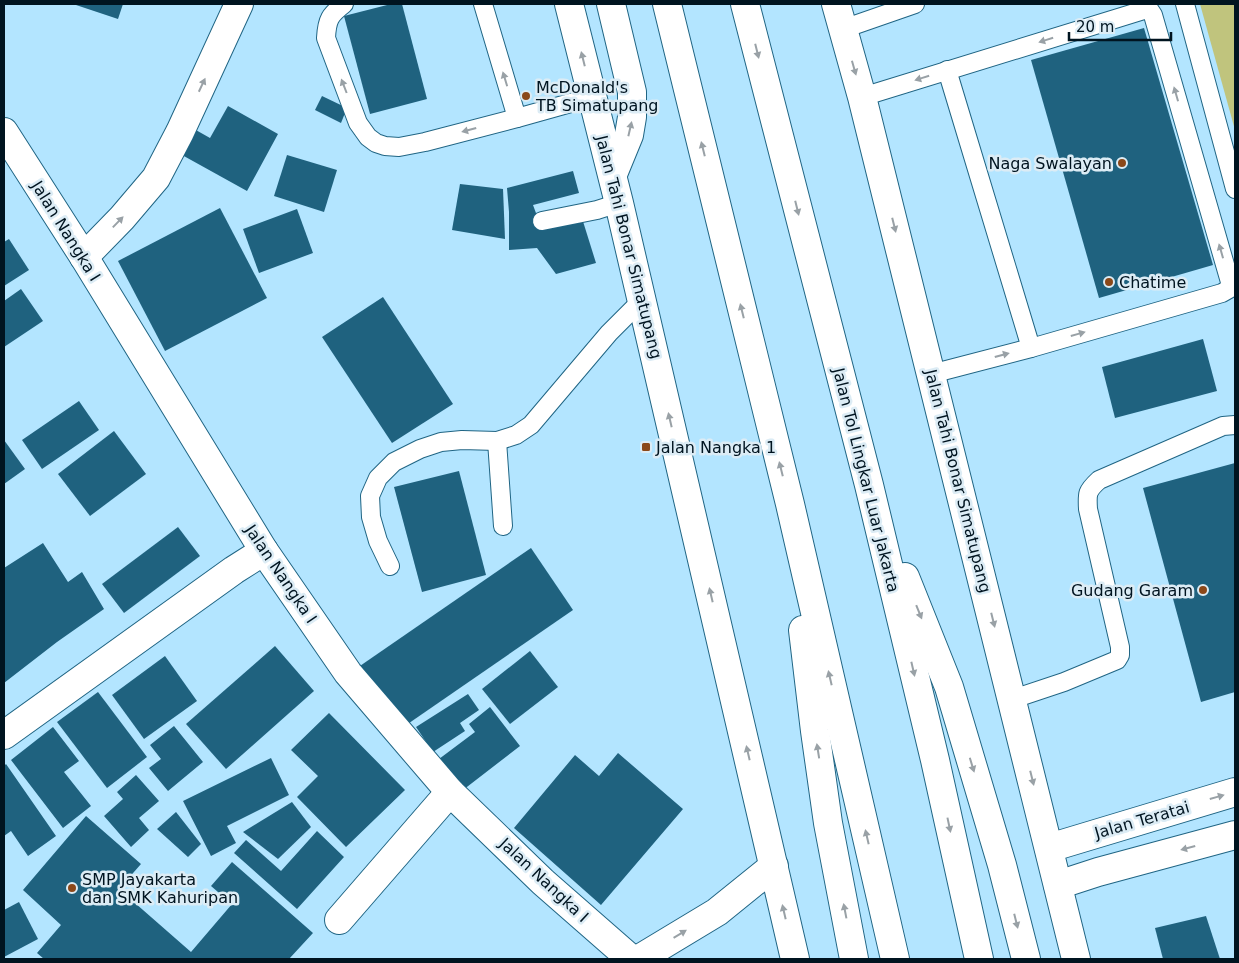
<svg xmlns="http://www.w3.org/2000/svg" width="1239" height="963" viewBox="0 0 1239 963" font-family="'DejaVu Sans',sans-serif">
<rect width="100%" height="100%" fill="#b3e5ff"/>
<polygon fill="#c0c47d" points="1200,4 1235,4 1235,130"/>
<g fill="#1f627f">
<polygon points="73,4 123,4 118,19"/>
<polygon points="391,4 402,4 427,99 370,114 344,16"/>
<polygon points="1144,28 1213,265 1099,298 1031,60"/>
<polygon points="322,96 347,108 341,123 315,110"/>
<polygon points="228,106 278,134 247,191 173,150 187,125 210,138"/>
<polygon points="287,155 337,170 324,212 274,196"/>
<polygon points="573,171 579,193 533,205 540,224 581,215 596,263 556,274 537,248 509,250 509,212 507,188"/>
<polygon points="460,184 503,189 505,239 452,230"/>
<polygon points="220,208 267,298 165,351 118,261"/>
<polygon points="297,209 313,253 259,273 243,229"/>
<polygon points="9,239 29,270 4,286 4,242"/>
<polygon points="21,289 43,321 4,347 4,301"/>
<polygon points="383,297 453,404 392,443 322,337"/>
<polygon points="1203,339 1217,391 1115,418 1102,367"/>
<polygon points="79,401 99,430 42,469 22,440"/>
<polygon points="114,431 146,474 90,516 58,474"/>
<polygon points="4,440 25,469 4,484"/>
<polygon points="1235,463 1235,692 1201,702 1143,488"/>
<polygon points="459,471 486,575 422,592 394,487"/>
<polygon points="178,527 200,556 124,613 102,584"/>
<polygon points="43,543 68,582 82,572 104,609 57,642 4,683 4,568"/>
<polygon points="531,548 573,610 399,730 357,668"/>
<polygon points="275,646 314,691 226,769 186,724"/>
<polygon points="530,651 558,687 510,724 482,689"/>
<polygon points="165,656 197,701 144,739 112,695"/>
<polygon points="98,692 147,757 107,788 57,722"/>
<polygon points="468,694 479,710 460,723 465,731 433,752 416,727"/>
<polygon points="490,707 520,746 463,790 439,759 475,732 469,724"/>
<polygon points="329,713 405,790 346,847 297,797 318,776 291,750"/>
<polygon points="174,726 203,762 168,791 149,768 161,759 150,745"/>
<polygon points="53,727 79,761 64,772 91,806 63,828 11,760"/>
<polygon points="618,753 683,809 601,905 514,828 575,755 599,776"/>
<polygon points="271,758 289,795 227,826 236,843 211,856 183,801"/>
<polygon points="6,764 56,836 28,856 11,831 4,836 4,766"/>
<polygon points="136,775 159,801 139,818 149,830 131,847 104,816 123,799 117,792"/>
<polygon points="292,802 311,827 278,859 243,832"/>
<polygon points="176,812 201,844 188,857 157,829"/>
<polygon points="86,816 141,864 119,889 191,952 232,904 211,886 232,862 313,933 289,959 44,959 37,953 61,925 23,890"/>
<polygon points="317,831 344,857 297,909 234,853 246,840 281,871"/>
<polygon points="19,902 38,939 4,957 4,910"/>
<polygon points="1206,916 1220,959 1163,959 1155,928"/>
</g>
<g fill="none" stroke-linecap="round" stroke-linejoin="round">
<defs>
<g id="lane">
<path d="M344,4C330,15 327,19 326,38L358,123L368,137L376,143L385,146L399,147L425,142L517,118"/>
<polyline points="483,4 517,118 592,97"/>
<polyline points="1185,4 1235,189"/>
<polyline points="843,29 915,4"/>
<polyline points="947,70 1031,348"/>
<polyline points="862,97 1144,10 1149,9 1153,15 1230,282 1229,289 1222,293 1031,348 931,374"/>
<polyline points="542,221 597,210 619,203"/>
<polyline points="497,441 503,526"/>
<polyline points="390,566 378,541 371,517 370,496 378,478 394,462 420,449 441,442 462,440 497,441 516,435 531,425 609,333 642,300"/>
<path d="M1013,699L1064,682L1117,660L1120,655V647L1088,509C1087,493 1087,491 1099,480L1223,426L1235,425"/>
</g>
<g id="street">
<polyline points="84,257 122,218 156,178 180,132 239,4"/>
<polyline points="4,735 234,570 264,551"/>
<polyline points="1049,848 1235,792"/>
<polyline points="1058,885 1098,872 1235,835"/>
<polyline points="339,920 450,792"/>
</g>
<g id="secondary">
<polyline points="4,132 84,257 264,551 348,673 450,792 543,882 631,959"/>
<polyline points="639,959 717,912 774,866"/>
</g>
<g id="highway">
<polyline points="569,4 619,203 795,959"/>
<polyline points="611,4 632,92 632,117 629,135 613,174"/>
<polyline points="667,4 790,504 895,959"/>
<polyline points="745,4 869,485 935,760 979,959"/>
<polyline points="836,4 862,97 1076,959"/>
<polyline points="905,577 949,687 1002,865 1026,959"/>
<polyline points="803,630 815,731 828,823 854,959"/>
</g>
</defs>
<use href="#lane" stroke="#206584" stroke-width="20"/>
<use href="#street" stroke="#206584" stroke-width="30"/>
<use href="#secondary" stroke="#206584" stroke-width="30"/>
<use href="#highway" stroke="#206584" stroke-width="30"/>
<use href="#lane" stroke="#fff" stroke-width="18"/>
<use href="#street" stroke="#fff" stroke-width="28"/>
<use href="#secondary" stroke="#fff" stroke-width="28"/>
<use href="#highway" stroke="#fff" stroke-width="28"/>
</g>
<defs><path id="oneway-solid" d="M-6-.8H1V-3.2L6.5 0L1 3.2V.8H-6Z" transform="scale(1.25)"/></defs>
<g fill="#99a1a6">
<use href="#oneway-solid" transform="translate(1046 40) rotate(163)"/>
<use href="#oneway-solid" transform="translate(757 51) rotate(76)"/>
<use href="#oneway-solid" transform="translate(583 59) rotate(-104)"/>
<use href="#oneway-solid" transform="translate(854 68) rotate(74)"/>
<use href="#oneway-solid" transform="translate(922 78) rotate(163)"/>
<use href="#oneway-solid" transform="translate(505 79) rotate(-107)"/>
<use href="#oneway-solid" transform="translate(202 85) rotate(-65)"/>
<use href="#oneway-solid" transform="translate(344 86) rotate(-111)"/>
<use href="#oneway-solid" transform="translate(1176 94) rotate(-106)"/>
<use href="#oneway-solid" transform="translate(630 129) rotate(-77)"/>
<use href="#oneway-solid" transform="translate(469 130) rotate(165)"/>
<use href="#oneway-solid" transform="translate(703 149) rotate(-104)"/>
<use href="#oneway-solid" transform="translate(797 208) rotate(76)"/>
<use href="#oneway-solid" transform="translate(118 222) rotate(-46)"/>
<use href="#oneway-solid" transform="translate(894 225) rotate(76)"/>
<use href="#oneway-solid" transform="translate(1221 251) rotate(-106)"/>
<use href="#oneway-solid" transform="translate(742 311) rotate(-104)"/>
<use href="#oneway-solid" transform="translate(1078 334) rotate(-16)"/>
<use href="#oneway-solid" transform="translate(1002 355) rotate(-15)"/>
<use href="#oneway-solid" transform="translate(670 420) rotate(-103)"/>
<use href="#oneway-solid" transform="translate(781 469) rotate(-104)"/>
<use href="#oneway-solid" transform="translate(711 595) rotate(-103)"/>
<use href="#oneway-solid" transform="translate(919 612) rotate(68)"/>
<use href="#oneway-solid" transform="translate(993 620) rotate(76)"/>
<use href="#oneway-solid" transform="translate(913 669) rotate(77)"/>
<use href="#oneway-solid" transform="translate(830 678) rotate(-103)"/>
<use href="#oneway-solid" transform="translate(818 751) rotate(-99)"/>
<use href="#oneway-solid" transform="translate(748 753) rotate(-103)"/>
<use href="#oneway-solid" transform="translate(972 765) rotate(73)"/>
<use href="#oneway-solid" transform="translate(1032 778) rotate(76)"/>
<use href="#oneway-solid" transform="translate(1217 797) rotate(-16)"/>
<use href="#oneway-solid" transform="translate(949 825) rotate(78)"/>
<use href="#oneway-solid" transform="translate(867 837) rotate(-103)"/>
<use href="#oneway-solid" transform="translate(1188 848) rotate(165)"/>
<use href="#oneway-solid" transform="translate(845 911) rotate(-101)"/>
<use href="#oneway-solid" transform="translate(784 912) rotate(-103)"/>
<use href="#oneway-solid" transform="translate(1016 921) rotate(76)"/>
<use href="#oneway-solid" transform="translate(680 934) rotate(-31)"/>
</g>
<g fill="#8b4819" stroke="#dcecf5" stroke-width="2">
<circle cx="526" cy="96" r="5"/>
<circle cx="1122" cy="163" r="5"/>
<circle cx="1109" cy="282" r="5"/>
<rect x="641" y="442" width="10" height="10" rx="2.5"/>
<circle cx="1203" cy="590" r="5"/>
<circle cx="72" cy="888" r="5"/>
</g>
<g text-anchor="middle" dominant-baseline="central" stroke-width="5" stroke-linejoin="round" paint-order="stroke">
<g font-size="16" fill="#001420" stroke="#dcecf5" text-anchor="start">
<text x="536" y="87">McDonald's<tspan x="536" dy="18">TB Simatupang</tspan></text>
<text x="1112" y="163" text-anchor="end">Naga Swalayan</text>
<text x="1119" y="282">Chatime</text>
<text x="656" y="447">Jalan Nangka 1</text>
<text x="1193" y="590" text-anchor="end">Gudang Garam</text>
<text x="82" y="879">SMP Jayakarta<tspan x="82" dy="18">dan SMK Kahuripan</tspan></text>
</g>
<g font-size="16" fill="#001420" stroke="#dcecf5">
<text transform="translate(66 231) rotate(58)">Jalan Nangka I</text>
<text transform="translate(629 247) rotate(76)">Jalan Tahi Bonar Simatupang</text>
<text transform="translate(866 480) rotate(76)">Jalan Tol Lingkar Luar Jakarta</text>
<text transform="translate(958 481) rotate(76)">Jalan Tahi Bonar Simatupang</text>
<text transform="translate(281 574) rotate(56)">Jalan Nangka I</text>
<text transform="translate(1142 820) rotate(-16)">Jalan Teratai</text>
<text transform="translate(544 880) rotate(43)">Jalan Nangka I</text>
</g>
</g>
<rect width="1239" height="963" fill="none" stroke="#001420" stroke-width="10"/>
<path d="M1069 32v8h102v-8" fill="none" stroke="#001420" stroke-width="2.5"/>
<text x="1076" y="32" font-size="15" fill="#001420" stroke="#dcecf5" stroke-width="4" paint-order="stroke">20 m</text>
</svg>
